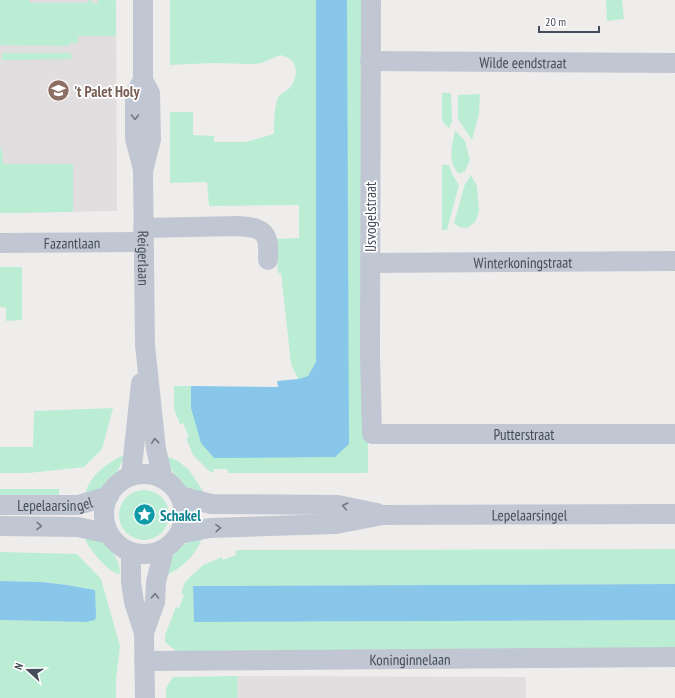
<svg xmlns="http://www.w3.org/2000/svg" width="675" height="698" viewBox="0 0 675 698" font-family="'PT Sans Narrow',sans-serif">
<rect width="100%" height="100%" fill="#efedec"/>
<g fill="#e0dede">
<polygon points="0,0 116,0 117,211 0,213"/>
<polygon points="238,676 526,677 526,698 237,698"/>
</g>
<g fill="#bbedd5">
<polygon points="0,0 29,0 30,3 88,3 88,0 92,0 92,3 98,4 98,0 116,0 116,36 78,36 78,43 69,43 69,46 0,45"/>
<path d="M170,0H316V363L308,376L298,379L291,364L281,273H278L277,239L299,238V205L209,206L207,182L170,183V112H193V135L214,136V142H246L274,134C274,125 274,106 278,98C281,93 286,91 290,88C296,80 299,67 291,60C288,57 283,56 280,55L262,63L251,64L213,63L170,65Z"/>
<polygon points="347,0 366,0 368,470 367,473 228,473 227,469 214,469 213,473 209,471 193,455 186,438 189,437 183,423 180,424 174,409 174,386 191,386 191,408 334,457"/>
<polygon points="606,0 622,0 624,19 607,21"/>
<polygon points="2,53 71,53 72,59 2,60"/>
<polygon points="442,93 451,93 452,121 449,128 445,125 442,120"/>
<polygon points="480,94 479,114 472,140 458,119 458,95"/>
<path d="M455,130L465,141L470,160L465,171L459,174C447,161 452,146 455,130Z"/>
<polygon points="0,149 2,149 3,165 3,164 72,164 73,165 73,212 0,213"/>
<polygon points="442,165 449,165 452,174 459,185 447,230 442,230"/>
<polygon points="471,175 477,186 479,212 475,222 467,228 459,227 454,223 465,184"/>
<polygon points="0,267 22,267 22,320 6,321 6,308 0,307"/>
<polygon points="113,408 102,449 84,467 29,473 0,473 0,447 33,447 34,411"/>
<path d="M122,456H123L124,457C119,470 112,481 101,488C96,491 90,492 85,493C91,475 105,464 122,456Z"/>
<path d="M169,457L178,461L189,470L205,494C199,492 192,491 186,488C176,481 171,469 167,458Z"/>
<polygon points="0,489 59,489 59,499 0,500"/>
<circle cx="144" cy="515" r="25"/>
<path d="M84,538C89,539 95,539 100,541C111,547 120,561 120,573L118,574C109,571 96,557 91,549C88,546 86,541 84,538Z"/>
<path d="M202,538C196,555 183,567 167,575L169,560L178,549L191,540Z"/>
<polygon points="675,549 675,584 193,586 194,622 675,620 675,650 176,651 165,642 165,635 176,607 179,608 184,595 181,593 185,582 203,565 222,557 223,560 236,555 235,551 239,550"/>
<polygon points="0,552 77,554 101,579 120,646 116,680 116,698 0,698 0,620 85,622 95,590 67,585 42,582 0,581"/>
<polygon points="238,676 237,698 166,698 166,688 173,677"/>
</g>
<g fill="#88c7e9">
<polygon points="316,0 347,0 349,444 335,457 214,458 201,443 191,408 191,386 278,387 277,381 298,379 308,376 316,362"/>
<polygon points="0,581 42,582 67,585 95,590 96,616 95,620 85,622 0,620"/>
<polygon points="675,584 675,620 194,622 193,586"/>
</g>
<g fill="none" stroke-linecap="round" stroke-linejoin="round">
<g stroke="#c0c7d2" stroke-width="20">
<path id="s1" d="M143,0V80L150,93L151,139L143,171L145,345L156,449L163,479"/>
<path id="s2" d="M371,0L370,355L372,434H675"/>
<path id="s3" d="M370,61L675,63"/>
<polyline points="143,169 135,139 135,94 143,80"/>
<path d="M143,228L238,226C249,227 264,227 267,240C269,246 268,254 268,260"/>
<path id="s4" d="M0,243L143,242"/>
<path id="s5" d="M370,263L675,261"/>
<circle cx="144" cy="514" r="40"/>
<polyline points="131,476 141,383"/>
<polyline points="180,496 211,504 338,505 377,513"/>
<path id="s6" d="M0,505H78L109,496"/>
<polyline points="0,526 78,527 109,534"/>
<path id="s7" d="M179,534L210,528L336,524L383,515L675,514"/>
<polyline points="131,552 131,582 134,602 144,633 145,698"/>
<polyline points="144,633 155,602 156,582 164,550"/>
<path id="s8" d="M144,661L675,657"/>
</g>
</g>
<defs><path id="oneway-chevron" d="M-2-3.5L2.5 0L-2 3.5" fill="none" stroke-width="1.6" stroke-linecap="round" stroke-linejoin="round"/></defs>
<g stroke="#707883">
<use href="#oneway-chevron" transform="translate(135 117) rotate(90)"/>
<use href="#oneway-chevron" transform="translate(155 441) rotate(-96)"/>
<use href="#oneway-chevron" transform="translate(345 506) rotate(-168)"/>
<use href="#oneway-chevron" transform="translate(39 526) rotate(1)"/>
<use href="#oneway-chevron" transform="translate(218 528) rotate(-2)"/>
<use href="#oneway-chevron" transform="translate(155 596) rotate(-88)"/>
</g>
<defs>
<symbol id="school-disc" viewBox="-11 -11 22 22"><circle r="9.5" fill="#8d6e63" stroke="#fff"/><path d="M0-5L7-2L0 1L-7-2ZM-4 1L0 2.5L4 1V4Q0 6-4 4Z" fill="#fff"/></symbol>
<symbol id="sight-disc" viewBox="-11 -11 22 22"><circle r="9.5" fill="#0f9aa8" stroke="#fff"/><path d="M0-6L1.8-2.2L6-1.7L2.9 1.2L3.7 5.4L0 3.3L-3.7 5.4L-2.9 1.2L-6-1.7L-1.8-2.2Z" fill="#fff"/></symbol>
</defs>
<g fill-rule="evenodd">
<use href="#school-disc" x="46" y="78" width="25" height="25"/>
<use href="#sight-disc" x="132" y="502" width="25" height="25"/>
</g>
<g text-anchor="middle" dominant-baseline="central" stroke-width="3.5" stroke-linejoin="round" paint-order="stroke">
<g font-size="15" fill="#454d59" stroke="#fff">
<text stroke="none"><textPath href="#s3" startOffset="153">Wilde eendstraat</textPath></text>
<text transform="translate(370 217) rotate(-90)">IJsvogelstraat</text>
<text stroke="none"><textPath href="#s4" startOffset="72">Fazantlaan</textPath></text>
<text stroke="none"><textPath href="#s1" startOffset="261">Reigerlaan</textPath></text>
<text stroke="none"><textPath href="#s5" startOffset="153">Winterkoningstraat</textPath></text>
<text stroke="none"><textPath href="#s2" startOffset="586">Putterstraat</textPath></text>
<text stroke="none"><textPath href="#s6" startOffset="55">Lepelaarsingel</textPath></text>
<text stroke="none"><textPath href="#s7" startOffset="352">Lepelaarsingel</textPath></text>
<text stroke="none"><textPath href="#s8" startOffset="266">Koninginnelaan</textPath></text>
</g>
<g font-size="15" font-weight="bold" fill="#785e54" stroke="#fff" text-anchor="start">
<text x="74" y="91">'t Palet Holy</text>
</g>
<g font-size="15" font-weight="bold" fill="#0d838f" stroke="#fff" text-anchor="start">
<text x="160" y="515">Schakel</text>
</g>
</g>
<g transform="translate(28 670) rotate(291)" stroke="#ffffff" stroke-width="3" paint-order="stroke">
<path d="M0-3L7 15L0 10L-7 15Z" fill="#454d59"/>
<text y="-6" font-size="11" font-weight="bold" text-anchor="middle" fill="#454d59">N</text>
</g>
<path d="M539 26v6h60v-6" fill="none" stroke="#454d59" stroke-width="2"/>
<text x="545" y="26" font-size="12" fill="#454d59" stroke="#ffffff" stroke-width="3" paint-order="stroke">20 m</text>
</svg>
